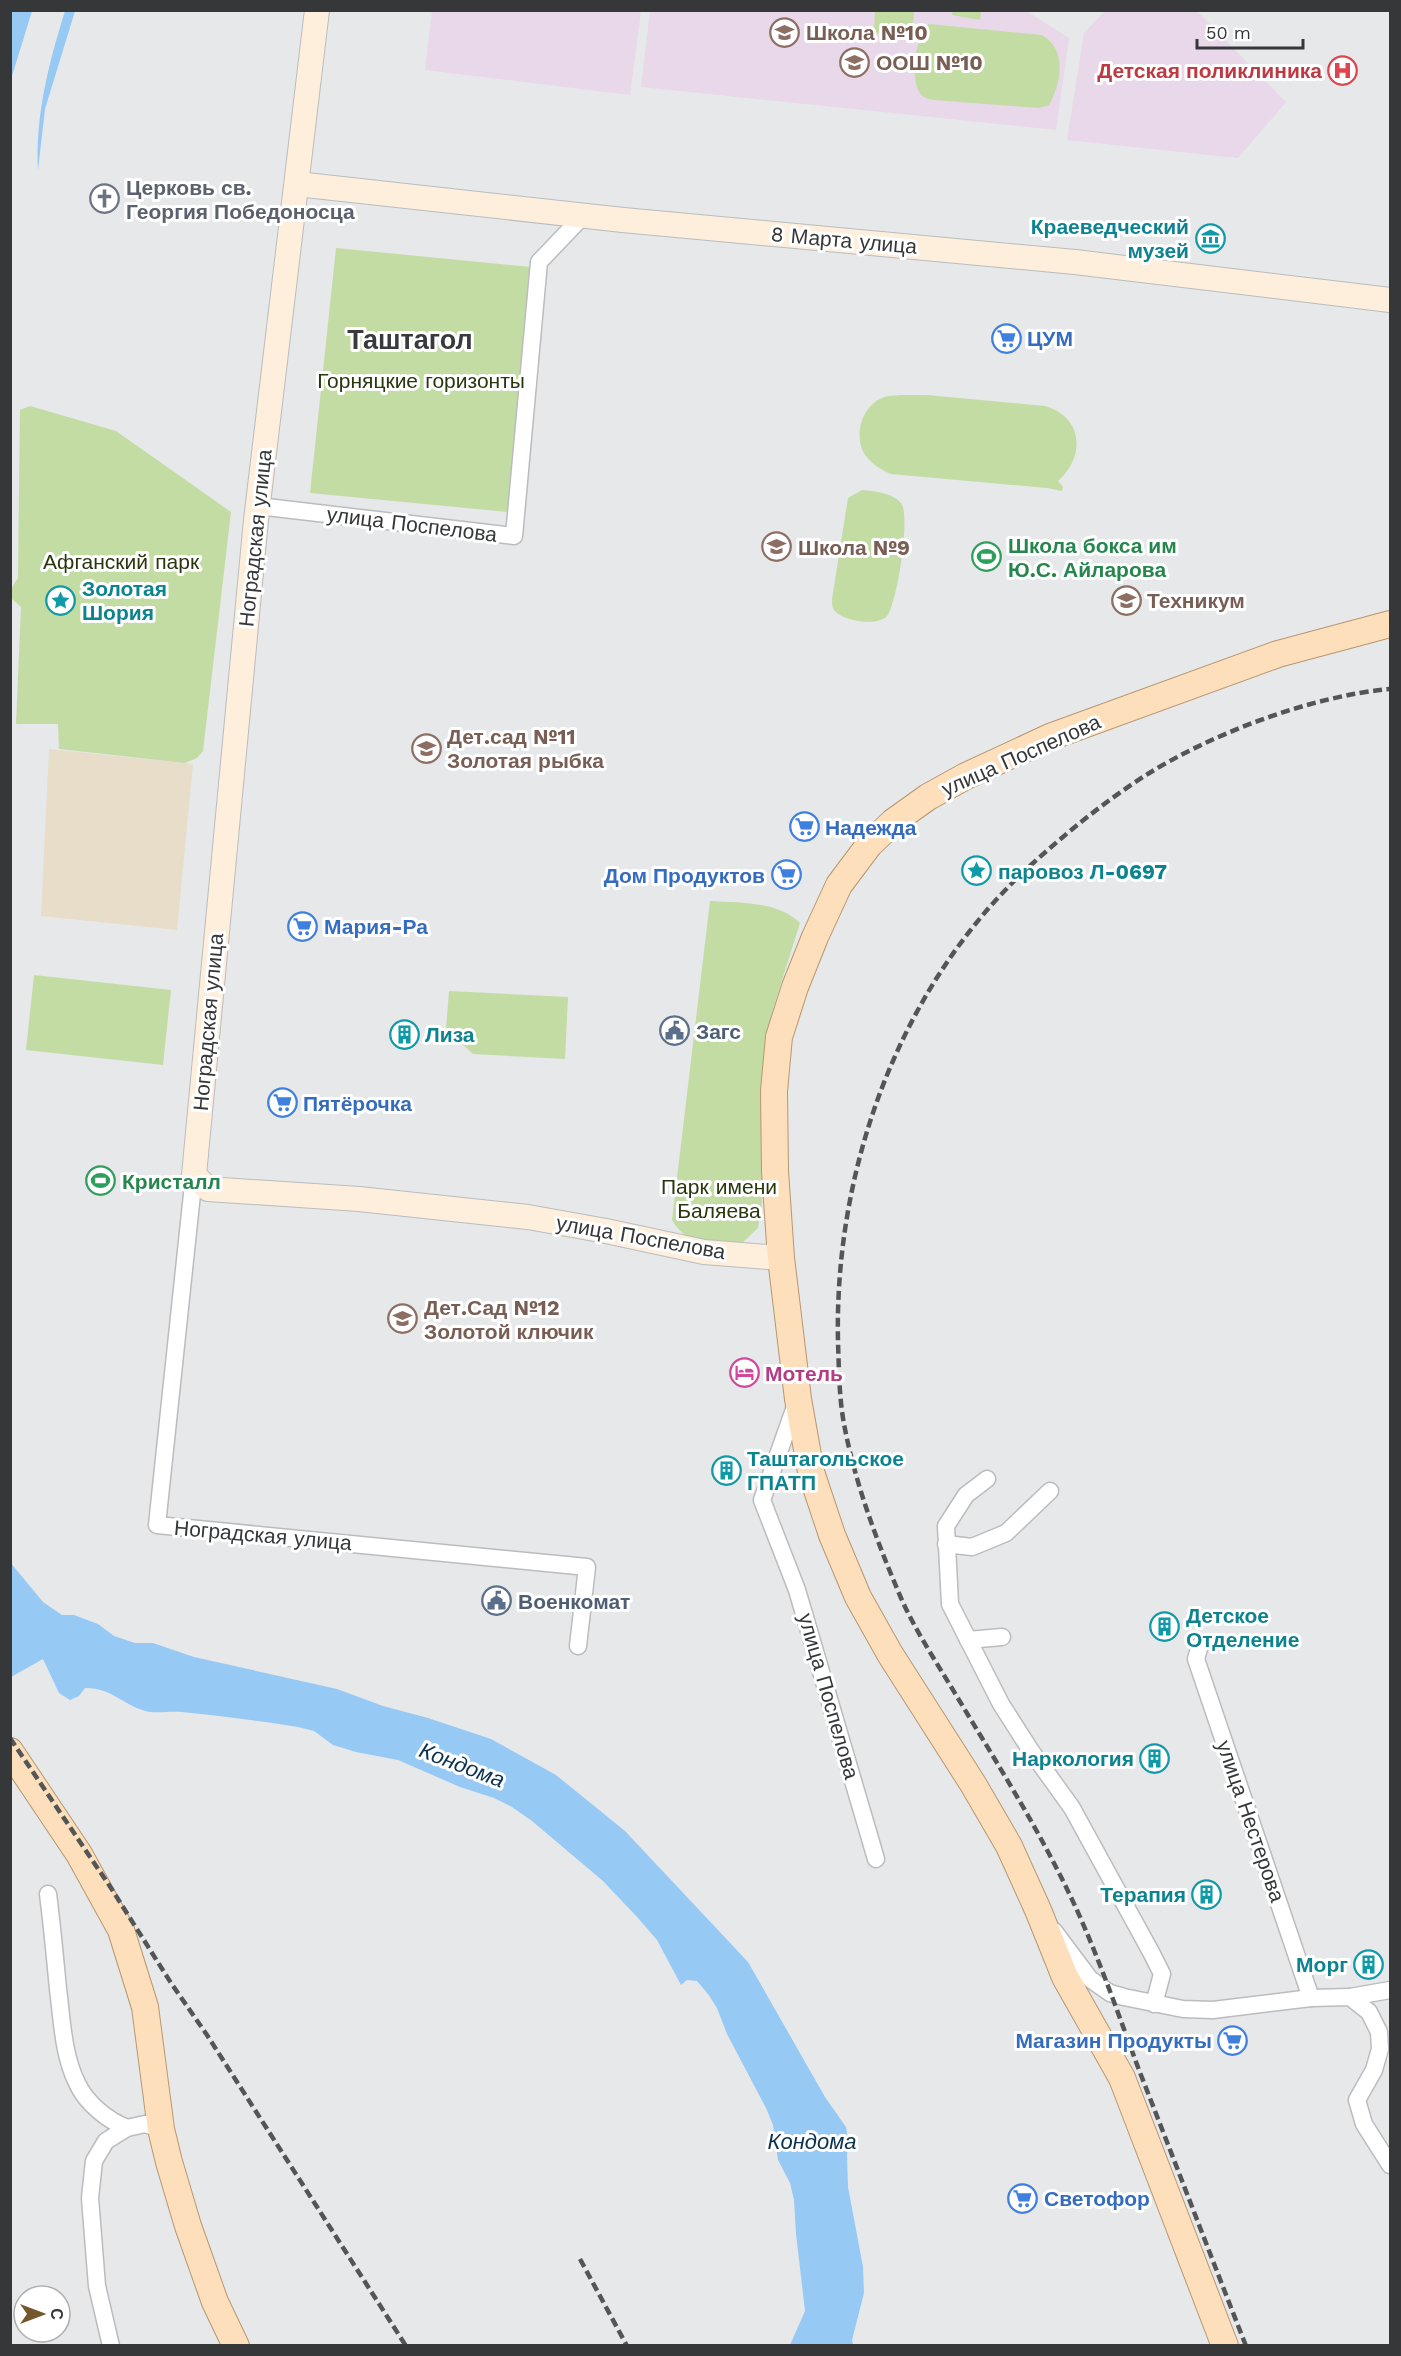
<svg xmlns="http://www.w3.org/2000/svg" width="1401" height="2356" viewBox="0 0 1401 2356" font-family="'Work Sans',sans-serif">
<rect width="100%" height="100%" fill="#e6e8ea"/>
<polygon fill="#e8ddc8" points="49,749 193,764 177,930 41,916"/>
<g fill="#e8d8ea">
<polygon points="432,11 641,11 630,95 425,70"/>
<polygon points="650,11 1026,11 1069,38 1056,130 641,87"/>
<polygon points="1105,11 1197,11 1286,102 1238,158 1067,140 1084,33"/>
</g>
<g fill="#c3dca4">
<polygon points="875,11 914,11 912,36 874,33"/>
<polygon points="953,11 981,11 980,20 952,15"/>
<path d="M929,24L1042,35C1068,50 1061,83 1049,105L1039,108L934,100C930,99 927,99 924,97C907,86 916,34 929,24Z"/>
<polygon points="336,248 531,267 508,512 310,493"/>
<path d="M901,395H927L1045,406C1083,417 1086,456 1058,481L1063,487L1062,491L1047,488L891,474C881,470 872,464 865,455C853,436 862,406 882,398C888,395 895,396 901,395Z"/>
<polygon points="30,406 116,431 231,512 203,751 197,758 185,763 59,749 58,724 16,724 21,607 11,598 11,589 18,578 20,410"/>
<path d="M862,490C874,491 893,493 901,503C911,515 897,604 887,616C878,627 838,621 833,608C832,606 832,602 832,599L848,498Z"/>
<path d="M710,901C739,903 779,901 800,923L772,1012L764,1054L762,1203L758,1228L741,1244C711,1243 690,1249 672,1220Z"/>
<polygon points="34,975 171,990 163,1065 26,1050"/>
<polygon points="449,991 568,997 565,1059 473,1054 446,1029"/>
</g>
<g fill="#97c9f5">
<polygon points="11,10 32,11 11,79 10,11"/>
<path d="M65,11H75L45,109L38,170C35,116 49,62 65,11Z"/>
<path d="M10,1562L43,1602L62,1615H74L98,1624L114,1636L135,1643H153L194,1657L337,1689L383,1706L428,1718L491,1739L556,1775L625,1831L748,1962L825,2097L846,2127L848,2139L847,2156L848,2187L863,2267L864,2293L852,2340L853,2345H790L805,2311L796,2234L794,2200L790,2183L778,2160L773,2125L766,2108L727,2034L717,2008L708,1994L697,1981L687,1980L681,1985L657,1940L638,1918L603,1881L532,1821L512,1807L494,1798L460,1787L398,1760L356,1752L333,1745L314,1731L298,1727C260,1721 221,1716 182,1712C172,1711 160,1713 150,1712C124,1707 114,1688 85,1688L79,1696L70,1700L59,1693L43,1659L11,1677Z"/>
</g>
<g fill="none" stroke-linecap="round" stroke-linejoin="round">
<defs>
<g id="street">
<polyline points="258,506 514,536 539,262 584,215"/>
<polyline points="194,1175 157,1525 587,1567 578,1646"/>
<polyline points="796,1404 762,1500 797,1590 876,1859"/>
<polyline points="987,1479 966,1495 946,1526 950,1604 1001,1704 1031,1751 1072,1808 1152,1954 1162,1974 1154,2004"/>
<polyline points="946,1544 972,1547 1006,1533 1050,1491"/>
<polyline points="968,1640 1002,1637"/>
<polyline points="1200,1645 1196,1659 1311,1998"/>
<path d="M48,1894C52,1925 55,1957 58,1989C62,2020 63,2055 77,2083C86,2103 107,2120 127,2128"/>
<polyline points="1054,1931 1090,1979 1110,1993 1124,1997 1183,2009 1213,2010 1311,1998 1350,1997 1369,2012 1379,2032 1380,2049 1374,2070 1357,2100 1364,2124 1390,2165"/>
<polyline points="1350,1997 1390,1990"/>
<polyline points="111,2346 97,2286 90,2198 94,2161 106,2141 127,2128 145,2124 161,2129"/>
</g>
<g id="secondary">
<polyline points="317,10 256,520 194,1175 208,1189 359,1199 528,1217 606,1231 704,1252 781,1258"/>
<polyline points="297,184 623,220 1075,262 1390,300"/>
</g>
<g id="primary">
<polyline points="10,1751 79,1854 121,1930 145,2007 161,2129 169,2162 188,2226 215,2302 236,2346"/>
<polyline points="1225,2346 1122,2078 1065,1977 1038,1910 1009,1846 973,1784 890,1654 858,1597 832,1535 811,1472 798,1399 781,1258 775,1171 774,1091 779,1037 795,987 815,937 839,885 869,845 893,822 928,797 966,776 1050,737 1278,654 1390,624"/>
</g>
</defs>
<use href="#street" stroke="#babcbe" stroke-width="19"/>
<use href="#secondary" stroke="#babcbe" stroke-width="26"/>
<use href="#primary" stroke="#b79771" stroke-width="28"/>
<use href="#street" stroke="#fff" stroke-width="16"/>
<use href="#secondary" stroke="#feefdd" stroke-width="24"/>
<use href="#primary" stroke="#fedfbc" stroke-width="26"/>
<g stroke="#535556" stroke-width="4.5" stroke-dasharray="9 4.5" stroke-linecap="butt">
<polyline points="10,1738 111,1888 171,1983 207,2035 406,2346"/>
<polyline points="580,2259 627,2346"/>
<path d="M1246,2346C1210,2254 1175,2162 1139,2070C1119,2016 1100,1961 1076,1908C1042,1834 998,1765 956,1695C937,1663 916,1632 901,1598C877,1542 855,1483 844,1424C839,1397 839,1369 838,1342C834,1168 900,984 1031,865C1066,833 1103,803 1143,777C1210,734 1311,696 1390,689"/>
</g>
</g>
<defs>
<symbol id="school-ring" viewBox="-11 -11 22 22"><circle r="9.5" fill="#fff" stroke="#8d6e63" stroke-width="1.5"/><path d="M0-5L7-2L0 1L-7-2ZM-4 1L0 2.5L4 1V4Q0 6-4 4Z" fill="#8d6e63"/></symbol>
<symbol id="hospital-ring" viewBox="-11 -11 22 22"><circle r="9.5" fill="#fff" stroke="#e0444e" stroke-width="1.5"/><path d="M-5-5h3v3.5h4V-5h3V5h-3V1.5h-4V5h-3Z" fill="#e0444e"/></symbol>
<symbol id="church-ring" viewBox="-11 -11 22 22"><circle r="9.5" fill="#fff" stroke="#6b7280" stroke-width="1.5"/><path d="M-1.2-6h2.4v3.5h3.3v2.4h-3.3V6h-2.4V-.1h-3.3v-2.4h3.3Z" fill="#6b7280"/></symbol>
<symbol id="museum-ring" viewBox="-11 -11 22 22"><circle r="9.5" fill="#fff" stroke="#0f9aa8" stroke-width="1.5"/><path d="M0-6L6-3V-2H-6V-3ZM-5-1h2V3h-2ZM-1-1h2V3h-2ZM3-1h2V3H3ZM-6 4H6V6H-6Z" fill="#0f9aa8"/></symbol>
<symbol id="supermarket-ring" viewBox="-11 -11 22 22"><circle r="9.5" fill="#fff" stroke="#3f7fe0" stroke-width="1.5"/><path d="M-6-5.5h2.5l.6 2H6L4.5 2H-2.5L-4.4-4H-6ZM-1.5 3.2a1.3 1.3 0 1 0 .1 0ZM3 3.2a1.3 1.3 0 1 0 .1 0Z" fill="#3f7fe0"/></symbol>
<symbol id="stadium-ring" viewBox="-11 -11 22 22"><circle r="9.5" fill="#fff" stroke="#2e9e5b" stroke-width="1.5"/><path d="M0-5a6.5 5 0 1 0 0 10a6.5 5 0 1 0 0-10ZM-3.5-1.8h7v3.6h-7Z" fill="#2e9e5b"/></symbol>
<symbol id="sight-ring" viewBox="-11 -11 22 22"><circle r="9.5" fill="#fff" stroke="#0f9aa8" stroke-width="1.5"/><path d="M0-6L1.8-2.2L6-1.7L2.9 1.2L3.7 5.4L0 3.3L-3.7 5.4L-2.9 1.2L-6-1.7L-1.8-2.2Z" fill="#0f9aa8"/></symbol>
<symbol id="university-ring" viewBox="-11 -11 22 22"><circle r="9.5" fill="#fff" stroke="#8d6e63" stroke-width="1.5"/><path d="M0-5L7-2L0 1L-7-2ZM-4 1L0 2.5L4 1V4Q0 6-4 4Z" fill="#8d6e63"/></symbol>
<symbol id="civic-ring" viewBox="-11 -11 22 22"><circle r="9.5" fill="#fff" stroke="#5c6f8a" stroke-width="1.5"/><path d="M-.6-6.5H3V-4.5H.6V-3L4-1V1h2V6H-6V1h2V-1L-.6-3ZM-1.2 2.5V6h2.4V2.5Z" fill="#5c6f8a"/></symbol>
<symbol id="building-ring" viewBox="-11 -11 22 22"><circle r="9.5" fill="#fff" stroke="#0f9aa8" stroke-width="1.5"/><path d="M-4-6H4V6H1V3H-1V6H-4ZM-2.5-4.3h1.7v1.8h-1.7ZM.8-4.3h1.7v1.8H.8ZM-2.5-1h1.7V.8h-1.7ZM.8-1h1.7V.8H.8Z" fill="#0f9aa8"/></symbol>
<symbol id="hotel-ring" viewBox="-11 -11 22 22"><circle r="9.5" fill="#fff" stroke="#d1479c" stroke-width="1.5"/><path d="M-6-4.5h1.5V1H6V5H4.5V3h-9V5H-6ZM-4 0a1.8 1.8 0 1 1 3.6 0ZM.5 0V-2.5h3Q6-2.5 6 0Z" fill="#d1479c"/></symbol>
</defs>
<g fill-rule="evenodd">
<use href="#school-ring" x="768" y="16" width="33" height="33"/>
<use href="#school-ring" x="838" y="46" width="33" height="33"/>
<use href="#hospital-ring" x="1326" y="54" width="33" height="33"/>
<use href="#church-ring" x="88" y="182" width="33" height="33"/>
<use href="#museum-ring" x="1194" y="222" width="33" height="33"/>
<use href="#supermarket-ring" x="990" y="322" width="33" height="33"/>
<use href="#school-ring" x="760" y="530" width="33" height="33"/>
<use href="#stadium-ring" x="970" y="540" width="33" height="33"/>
<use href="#sight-ring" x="44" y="584" width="33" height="33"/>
<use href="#university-ring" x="1110" y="584" width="33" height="33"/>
<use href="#school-ring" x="410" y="732" width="33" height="33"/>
<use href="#supermarket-ring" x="788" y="810" width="33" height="33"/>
<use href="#sight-ring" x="960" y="854" width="33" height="33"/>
<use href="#supermarket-ring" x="770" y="858" width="33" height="33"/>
<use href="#supermarket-ring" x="286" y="910" width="33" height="33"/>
<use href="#civic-ring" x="658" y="1014" width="33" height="33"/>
<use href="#building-ring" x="388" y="1018" width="33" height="33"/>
<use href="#supermarket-ring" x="266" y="1086" width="33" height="33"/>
<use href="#stadium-ring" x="84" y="1164" width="33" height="33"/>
<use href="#school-ring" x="386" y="1302" width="33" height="33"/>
<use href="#hotel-ring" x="728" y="1356" width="33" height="33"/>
<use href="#building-ring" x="710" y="1454" width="33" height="33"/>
<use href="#civic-ring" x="480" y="1584" width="33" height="33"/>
<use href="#building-ring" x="1148" y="1610" width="33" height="33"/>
<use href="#building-ring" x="1138" y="1742" width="33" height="33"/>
<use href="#building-ring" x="1190" y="1878" width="33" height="33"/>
<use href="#building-ring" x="1352" y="1948" width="33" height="33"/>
<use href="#supermarket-ring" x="1216" y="2024" width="33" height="33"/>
<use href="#supermarket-ring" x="1006" y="2182" width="33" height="33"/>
</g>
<g text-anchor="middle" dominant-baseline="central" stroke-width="6" stroke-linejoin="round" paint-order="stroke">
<g font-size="21" font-weight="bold" fill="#785e54" stroke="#fff" text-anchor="start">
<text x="806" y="32">Школа №10</text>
<text x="876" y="62">ООШ №10</text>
<text x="798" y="547">Школа №9</text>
<text x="1147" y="600">Техникум</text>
<text x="447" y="736">Дет.сад №11<tspan x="447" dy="24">Золотая рыбка</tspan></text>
<text x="424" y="1307">Дет.Сад №12<tspan x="424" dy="24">Золотой ключик</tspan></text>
</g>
<g font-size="21" font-weight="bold" fill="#be3a42" stroke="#fff" text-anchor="end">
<text x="1322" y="70">Детская поликлиника</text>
</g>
<g font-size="21" font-weight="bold" fill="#5b616d" stroke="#fff" text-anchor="start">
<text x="126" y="187">Церковь св.<tspan x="126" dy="24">Георгия Победоносца</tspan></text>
</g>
<g font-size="21" font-weight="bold" fill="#0d838f" stroke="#fff" text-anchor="start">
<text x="1189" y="226" text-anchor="end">Краеведческий<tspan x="1189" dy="24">музей</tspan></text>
<text x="82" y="588">Золотая<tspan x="82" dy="24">Шория</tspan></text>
<text x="998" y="871">паровоз Л-0697</text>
<text x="425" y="1034">Лиза</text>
<text x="747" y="1458">Таштагольское<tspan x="747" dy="24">ГПАТП</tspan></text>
<text x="1186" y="1615">Детское<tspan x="1186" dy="24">Отделение</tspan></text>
<text x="1134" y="1758" text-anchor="end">Наркология</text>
<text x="1186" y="1894" text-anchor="end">Терапия</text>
<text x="1348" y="1964" text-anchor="end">Морг</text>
</g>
<g font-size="21" fill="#363738" stroke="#fff">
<text transform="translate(844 240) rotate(5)">8 Марта улица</text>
<text transform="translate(412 524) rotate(7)">улица Поспелова</text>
<text transform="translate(255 538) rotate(-84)">Ноградская улица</text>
<text transform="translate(1021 755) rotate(-24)">улица Поспелова</text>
<text transform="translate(208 1022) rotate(-85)">Ноградская улица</text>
<text transform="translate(641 1237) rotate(10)">улица Поспелова</text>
<text transform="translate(263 1535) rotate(5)">Ноградская улица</text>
<text transform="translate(829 1696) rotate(74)">улица Поспелова</text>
<text transform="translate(1251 1821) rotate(71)">улица Нестерова</text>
</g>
<g font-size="21" font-weight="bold" fill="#366cbe" stroke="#fff" text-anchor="start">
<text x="1027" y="338">ЦУМ</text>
<text x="825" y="827">Надежда</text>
<text x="765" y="875" text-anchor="end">Дом Продуктов</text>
<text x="324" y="926">Мария-Ра</text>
<text x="303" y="1103">Пятёрочка</text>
<text x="1212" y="2040" text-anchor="end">Магазин Продукты</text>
<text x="1044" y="2198">Светофор</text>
</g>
<g font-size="21" fill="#28370e" stroke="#fff">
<text x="421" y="380">Горняцкие горизонты</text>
<text x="121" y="561">Афганский парк</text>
<text x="719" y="1186">Парк имени<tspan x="719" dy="24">Баляева</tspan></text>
</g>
<g font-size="21" font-weight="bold" fill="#27864d" stroke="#fff" text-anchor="start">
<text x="1008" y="545">Школа бокса им<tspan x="1008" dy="24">Ю.С. Айларова</tspan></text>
<text x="122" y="1181">Кристалл</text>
</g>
<g font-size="21" font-weight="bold" fill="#4e5e75" stroke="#fff" text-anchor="start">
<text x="696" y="1031">Загс</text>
<text x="518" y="1601">Военкомат</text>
</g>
<g font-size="21" font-weight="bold" fill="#b23c85" stroke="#fff" text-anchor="start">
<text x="765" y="1373">Мотель</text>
</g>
<g font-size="22" font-style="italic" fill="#0a314e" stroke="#fff">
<text transform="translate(462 1765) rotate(21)">Кондома</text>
<text x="812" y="2141">Кондома</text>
</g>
<g font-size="27" font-weight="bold" fill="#383a3b" stroke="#fff">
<text x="410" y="340">Таштагол</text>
</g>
</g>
<rect width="1401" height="2356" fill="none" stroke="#363738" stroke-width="24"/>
<g transform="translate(42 2314) rotate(90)"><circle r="28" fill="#ffffff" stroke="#afafaf" stroke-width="1.5"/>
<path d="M0-4.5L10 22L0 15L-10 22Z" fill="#72582a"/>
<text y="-9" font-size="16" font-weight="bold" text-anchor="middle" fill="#363738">С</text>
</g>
<path d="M1197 39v9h106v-9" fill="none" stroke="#363738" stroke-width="3"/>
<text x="1206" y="39" font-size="18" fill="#363738" stroke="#ffffff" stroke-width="4.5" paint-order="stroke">50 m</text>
</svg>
